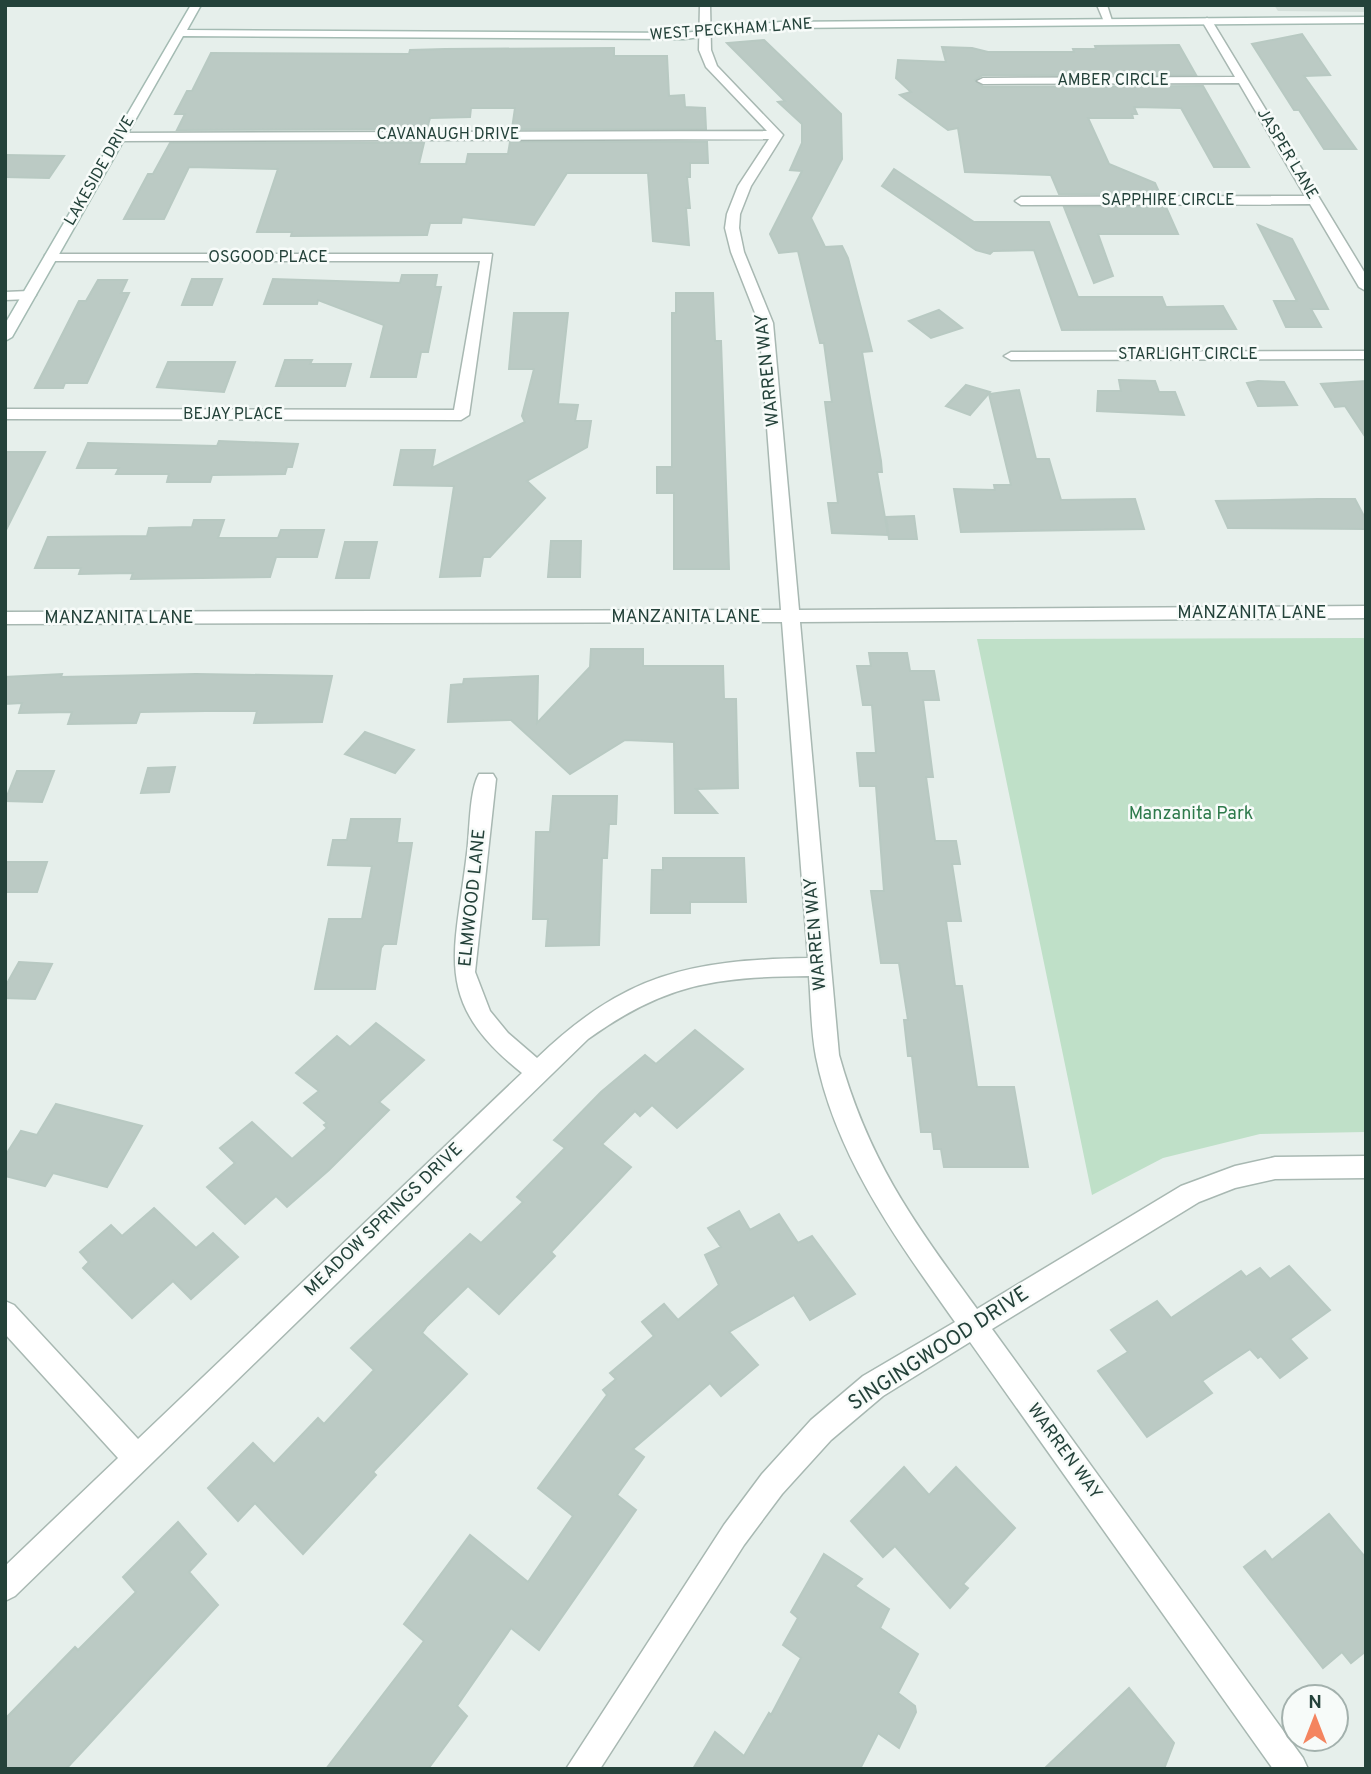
<svg xmlns="http://www.w3.org/2000/svg" width="1371" height="1774" viewBox="0 0 1371 1774" font-family="Overpass,sans-serif">
<rect width="100%" height="100%" fill="#e6efeb"/>
<polygon fill="#d4dfda" points="1274,5 1366,5 1366,12 1278,11"/>
<polygon fill="#bfe0c8" points="1366,638 1366,1132 1260,1134 1163,1158 1092,1195 977,639"/>
<g fill="#bbcac4" stroke="#b8c9c2" stroke-width="2">
<polygon points="1302,34 1330,75 1304,76 1356,149 1324,149 1299,110 1294,110 1252,44"/>
<polygon points="764,40 841,114 842,159 811,218 825,247 842,246 848,258 867,331 872,351 862,352 881,461 882,472 877,472 888,535 832,533 828,503 838,503 825,402 832,402 824,343 820,343 798,251 779,253 770,234 802,171 790,170 802,143 802,124 778,102 785,101 727,43"/>
<polygon points="1179,45 1196,75 983,75 975,80 983,87 1203,86 1249,167 1214,167 1181,108 1134,107 1137,114 1132,114 1133,118 1088,118 1109,164 1155,183 1160,194 1059,194 1051,175 965,172 958,128 948,130 900,95 911,92 896,78 898,60 946,62 942,47 972,48 988,52 1074,52 1073,49 1096,49 1095,46"/>
<polygon points="614,48 614,56 667,56 669,96 684,95 685,107 705,108 706,129 512,129 515,108 471,108 470,117 430,118 427,129 177,130 185,114 175,114 187,91 192,91 211,53 409,54 410,50 445,49"/>
<polygon points="510,142 707,142 708,163 690,163 690,177 687,177 690,208 686,208 689,245 653,241 648,173 567,173 534,225 462,217 461,223 430,223 427,235 291,236 292,232 257,232 278,169 189,167 164,219 124,219 148,174 153,174 170,143 424,143 419,164 466,164 468,154 508,154"/>
<polygon points="5,155 64,156 49,178 5,177"/>
<polygon points="894,169 974,222 1049,222 1078,297 1162,297 1166,307 1223,306 1236,329 1062,330 1034,250 993,251 990,254 976,250 882,186"/>
<polygon points="1064,207 1166,207 1178,234 1098,234 1113,276 1094,283"/>
<polygon points="1258,225 1292,239 1328,309 1311,309 1321,327 1286,327 1274,301 1297,301"/>
<polygon points="402,275 437,275 435,287 441,287 428,352 421,352 416,377 371,377 384,325 318,300 317,304 264,304 273,279 400,283"/>
<polygon points="192,279 222,279 212,305 182,305"/>
<polygon points="98,280 127,280 121,293 129,293 87,383 65,383 63,388 35,388 79,301 86,301"/>
<polygon points="676,293 713,293 715,341 721,341 729,569 674,569 674,493 657,493 657,467 672,467 672,313 676,313"/>
<polygon points="939,310 962,328 931,338 909,321"/>
<polygon points="514,313 568,313 558,404 578,405 575,421 591,421 587,447 527,481 545,498 490,557 483,557 480,576 440,577 454,486 394,485 401,450 435,450 432,468 525,422 522,416 534,369 509,369"/>
<polygon points="285,360 312,360 310,364 351,364 345,386 276,386"/>
<polygon points="168,362 235,362 224,392 157,387"/>
<polygon points="1119,380 1155,381 1159,392 1175,392 1184,415 1097,411 1098,391 1121,391"/>
<polygon points="1258,381 1284,382 1297,405 1258,406 1247,383"/>
<polygon points="1366,381 1366,438 1345,406 1335,407 1321,384"/>
<polygon points="966,385 990,392 970,415 946,406"/>
<polygon points="1019,390 1036,459 1049,459 1061,500 1135,499 1144,529 961,532 954,489 995,490 994,485 1011,485 989,394"/>
<polygon points="219,441 298,444 292,467 287,467 285,474 212,475 210,482 167,482 169,474 116,474 119,468 77,468 88,443 217,446"/>
<polygon points="5,452 45,452 5,532"/>
<polygon points="1318,499 1355,499 1366,520 1366,529 1228,528 1216,501"/>
<polygon points="914,516 917,539 889,539 886,517"/>
<polygon points="194,520 224,520 218,538 278,538 281,530 324,530 317,557 276,557 270,577 131,579 133,573 79,574 81,568 35,568 48,537 147,536 149,528 192,527"/>
<polygon points="551,541 581,541 580,577 548,577"/>
<polygon points="345,542 377,542 369,578 336,578"/>
<polygon points="591,649 643,649 643,666 723,666 724,699 736,699 738,788 696,789 717,813 675,813 674,742 625,740 570,774 511,720 448,722 451,685 463,684 464,679 538,676 537,723 590,667"/>
<polygon points="869,653 907,653 910,671 934,671 939,700 923,700 933,777 926,777 935,841 956,841 960,864 952,864 961,921 946,921 955,986 962,986 977,1087 1014,1087 1028,1167 944,1167 941,1149 934,1149 932,1132 921,1132 912,1056 908,1056 904,1020 908,1020 899,963 881,963 871,891 884,891 876,786 860,786 857,753 876,753 872,705 863,705 857,666 871,666"/>
<polygon points="62,674 61,677 196,674 332,676 322,722 254,723 257,711 206,711 140,712 136,723 68,724 72,712 19,713 22,703 5,704 5,677"/>
<polygon points="365,732 414,750 395,773 345,754"/>
<polygon points="175,767 169,792 141,793 148,768"/>
<polygon points="17,771 54,771 42,802 5,801"/>
<polygon points="553,796 617,796 616,824 609,824 607,858 602,858 599,945 546,946 548,919 533,919 536,832 550,832"/>
<polygon points="351,819 400,819 397,843 412,843 396,944 384,944 381,948 375,989 315,989 329,919 362,919 372,866 328,865 333,840 347,840"/>
<polygon points="663,858 744,858 746,902 690,902 690,913 651,913 652,870 663,870"/>
<polygon points="5,862 47,862 37,892 5,892"/>
<polygon points="19,962 52,964 35,999 5,998 5,987"/>
<polygon points="376,1023 424,1060 379,1102 389,1110 329,1170 287,1207 276,1196 245,1224 207,1187 235,1163 220,1148 252,1122 292,1159 327,1128 324,1125 327,1123 304,1103 319,1091 296,1073 337,1036 350,1047"/>
<polygon points="695,1030 743,1069 677,1128 652,1105 640,1116 635,1111 602,1144 631,1167 551,1252 555,1256 499,1314 468,1286 427,1326 422,1333 467,1374 373,1472 376,1475 303,1554 255,1503 238,1521 208,1488 253,1443 274,1464 318,1418 324,1424 374,1370 351,1348 470,1234 481,1243 523,1202 517,1197 565,1148 554,1140 601,1092 645,1055 656,1064"/>
<polygon points="56,1104 142,1126 107,1187 53,1173 45,1186 5,1176 5,1156 21,1131 37,1135"/>
<polygon points="154,1208 196,1248 213,1233 238,1257 191,1299 173,1281 132,1318 83,1268 89,1262 80,1252 111,1225 122,1236"/>
<polygon points="739,1211 750,1230 779,1214 798,1243 812,1236 855,1294 810,1320 794,1295 729,1332 758,1365 721,1396 710,1383 633,1449 644,1457 617,1495 636,1510 539,1650 511,1628 457,1706 467,1716 428,1769 326,1769 424,1641 404,1624 470,1535 528,1582 573,1516 538,1488 607,1395 603,1390 616,1379 610,1373 654,1336 642,1322 664,1304 678,1320 719,1285 705,1255 721,1247 708,1228"/>
<polygon points="1289,1266 1330,1310 1290,1339 1307,1358 1280,1378 1261,1356 1258,1358 1250,1349 1202,1381 1212,1393 1147,1437 1098,1371 1128,1352 1111,1330 1157,1301 1171,1318 1241,1271 1246,1277 1260,1268 1270,1279"/>
<polygon points="904,1467 929,1495 956,1467 1015,1528 963,1584 968,1588 950,1608 895,1546 883,1557 851,1521"/>
<polygon points="1329,1514 1366,1558 1366,1651 1351,1663 1342,1652 1323,1668 1244,1567 1265,1551 1272,1560"/>
<polygon points="178,1522 206,1554 189,1572 218,1605 66,1769 5,1769 5,1719 75,1647 78,1650 136,1592 123,1577"/>
<polygon points="824,1554 862,1579 855,1586 889,1609 880,1628 918,1654 898,1693 915,1706 916,1712 899,1748 878,1733 860,1769 693,1769 715,1732 744,1756 769,1713 771,1715 801,1658 783,1645 798,1618 791,1612"/>
<polygon points="1129,1688 1174,1743 1164,1769 1044,1769"/>
</g>
<g fill="none" stroke-linecap="round" stroke-linejoin="round">
<defs>
<g id="street">
<path d="M700,5H710L711,50L717,66L783,135L751,186L740,214L739,228L744,252L773,323L799,610L1366,606V618L800,622L839,1055C869,1162 913,1221 977,1309L1181,1186L1235,1166L1275,1157L1366,1156V1178L1275,1179L1235,1188L1199,1202L992,1329L1303,1758L1308,1769H1273L970,1342L883,1396L831,1440L782,1494L744,1545L600,1769H566L724,1525L762,1474L811,1420L863,1376L955,1322C897,1240 836,1157 816,1057C811,1031 811,1002 809,976C716,977 666,983 588,1039L15,1596L5,1601V1566L118,1458L5,1334V1301L14,1305L138,1439L522,1073C431,1001 455,954 467,853C470,832 469,791 479,774H493L496,779L475,972L490,1011L508,1033L537,1058C625,974 689,960 808,958L782,622L5,624V612L781,610L759,323L731,252L725,228L727,214L738,186L769,139L119,141L113,137L119,133L767,131L706,67L699,50Z"/>
<polygon points="1097,5 1107,5 1113,24 1105,24"/>
<polygon points="1207,18 1212,21 1366,275 1366,291 1359,287 1310,204 1021,205 1015,201 1021,197 1305,196 1239,83 983,84 977,81 983,78 1235,77 1202,21"/>
<polygon points="50,254 492,254 469,415 461,420 5,419 5,409 454,410 480,261 45,261 45,255"/>
<polygon points="5,292 29,291 36,295 29,299 5,300"/>
<polygon points="1366,351 1366,359 1011,360 1004,356 1011,352"/>
</g>
<polygon id="secondary" points="191,5 201,5 187,30 684,33 780,22 1366,17 1366,23 780,28 684,39 183,36 12,337 5,341 5,324"/>
</defs>
<use href="#street" stroke="#a8b8b2" stroke-width="3"/>
<use href="#secondary" stroke="#a4bbb3" stroke-width="3"/>
<use href="#street" fill="#fff" fill-rule="evenodd"/>
<use href="#secondary" fill="#fff" fill-rule="evenodd"/>
</g>
<g text-anchor="middle" dominant-baseline="central" stroke-width="5" stroke-linejoin="round" paint-order="stroke">
<g font-size="16" fill="#24423a" stroke="#f7fbf9">
<text transform="translate(731 30) rotate(-4)">WEST PECKHAM LANE</text>
<text x="1113" y="81">AMBER CIRCLE</text>
<text x="448" y="135">CAVANAUGH DRIVE</text>
<text transform="translate(1287 154) rotate(59)">JASPER LANE</text>
<text transform="translate(100 171) rotate(-60)">LAKESIDE DRIVE</text>
<text x="1168" y="201">SAPPHIRE CIRCLE</text>
<text x="268" y="258">OSGOOD PLACE</text>
<text x="1188" y="355">STARLIGHT CIRCLE</text>
<text x="233" y="415">BEJAY PLACE</text>
</g>
<g font-size="18" fill="#24423a" stroke="#f7fbf9">
<text transform="translate(768 370) rotate(-96)">WARREN WAY</text>
<text x="1252" y="613">MANZANITA LANE</text>
<text x="686" y="617">MANZANITA LANE</text>
<text x="119" y="618">MANZANITA LANE</text>
<text transform="translate(473 898) rotate(-84)">ELMWOOD LANE</text>
<text transform="translate(816 934) rotate(-95)">WARREN WAY</text>
<text transform="translate(384 1220) rotate(-44)">MEADOW SPRINGS DRIVE</text>
<text transform="translate(1064 1452) rotate(54)">WARREN WAY</text>
</g>
<g font-size="18" fill="#2d7a4b" stroke="#f7fbf9">
<text x="1191" y="814">Manzanita Park</text>
</g>
<g font-size="21" fill="#24423a" stroke="#f7fbf9">
<text transform="translate(939 1349) rotate(-33)">SINGINGWOOD DRIVE</text>
</g>
</g>
<rect width="1371" height="1774" fill="none" stroke="#24423a" stroke-width="14"/>
<g transform="translate(1315 1718)"><circle r="33" fill="#f7fbf9" stroke="#a3b1ad" stroke-width="2"/>
<path d="M0-5L12 26L0 18L-12 26Z" fill="#f4845f"/>
<text y="-10" font-size="19" font-weight="bold" text-anchor="middle" fill="#24423a">N</text>
</g>
</svg>
